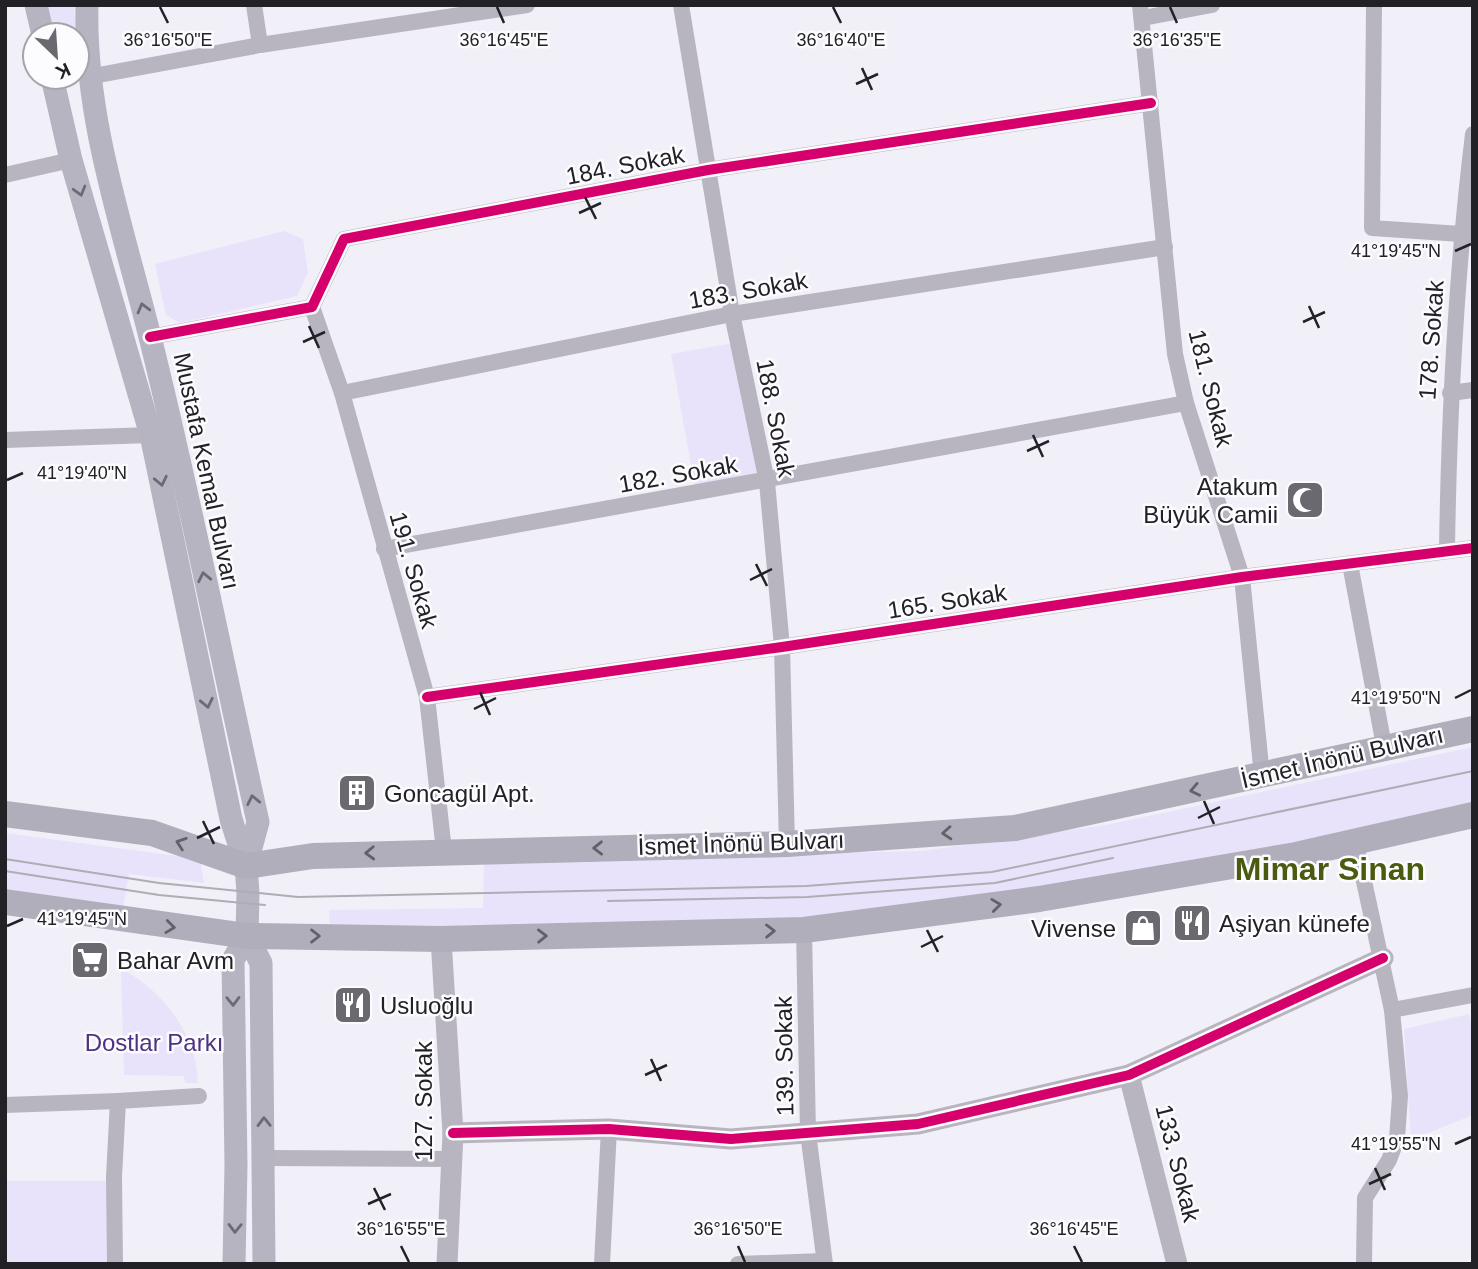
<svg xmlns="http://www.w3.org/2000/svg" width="1478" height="1269" viewBox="0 0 1478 1269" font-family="Arial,sans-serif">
<rect width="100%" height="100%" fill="#f1f0f8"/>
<g fill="#e8e3fa">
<polygon points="45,5 74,5 76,35 57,35"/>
<polygon points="284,231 303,239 308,272 297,296 180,323 166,315 155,264"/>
<polygon points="734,343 758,476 695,487 671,354"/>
<polygon points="1473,747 1473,806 1048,900 847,924 330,933 329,910 483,908 484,860 921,851 1106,825"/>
<polygon points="5,833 200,859 204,883 129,874 123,909 5,891"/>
<path d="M121,969C163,990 197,1035 198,1083H185L184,1076L124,1075Z"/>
<polygon points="1469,1014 1473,1035 1473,1115 1411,1140 1404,1029"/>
<rect x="5" y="1181" width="102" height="83"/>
</g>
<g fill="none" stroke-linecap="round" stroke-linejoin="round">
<g stroke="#b8b5c0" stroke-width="16">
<polyline points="681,5 732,314 767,482 782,647 787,844"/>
<polyline points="1140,5 1175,354 1186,403 1242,577 1262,776"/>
<polyline points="1374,5 1372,228 1461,234"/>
<polyline points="1143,18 1212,5"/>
<polyline points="260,45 527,5"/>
<polyline points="88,77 260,45 254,5"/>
<polyline points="5,175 71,160"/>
<polyline points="312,307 342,393 427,697 444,851"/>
<polyline points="150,337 312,307 344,239 708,170 1151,103"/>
<polyline points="342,393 732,314 1165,247"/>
<polyline points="1450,393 1473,390"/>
<polyline points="5,440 151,435"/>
<polyline points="384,549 1186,403"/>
<path d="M1447,550C1449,411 1456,273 1473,134"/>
<polyline points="1350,564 1384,746"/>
<polyline points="427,697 782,647 1242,577 1473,548"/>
<polyline points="1355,840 1392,1010 1400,1096 1397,1139 1389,1160 1365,1198 1364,1264"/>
<polyline points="804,930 808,1133 825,1264"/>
<polyline points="1392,1010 1473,995"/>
<polyline points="5,1105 118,1101"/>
<polyline points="265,1158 450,1159"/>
<polyline points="115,1264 114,1177 118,1101 199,1096"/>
<polyline points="602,1264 609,1129"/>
<polyline points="738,1264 824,1261"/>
</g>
<g stroke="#b8b5c0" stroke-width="21">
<polyline points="1461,234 1473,232"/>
<polyline points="441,939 453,1133 447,1264"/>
<polyline points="1129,1075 1177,1264"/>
<polyline points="453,1133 609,1129 731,1139 918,1124 1129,1075 1383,958"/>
</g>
<g stroke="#b6b4c0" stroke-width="23">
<polyline points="36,5 43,35"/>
<path d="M87,5C84,118 123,228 150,337C190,497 222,661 258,822L246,866"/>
<polyline points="52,77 71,160 151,435 231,819 246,866 248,893 247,936 233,960 236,1165 234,1264"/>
<polyline points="247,936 261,963 264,1264"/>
</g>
<g stroke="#b0aeba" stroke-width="26">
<polyline points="5,814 152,833 246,866 313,856 787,844 1015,828 1473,729"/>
<polyline points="5,902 247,936 441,939 804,930 1039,899 1296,855 1473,815"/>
</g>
<g stroke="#aeadb4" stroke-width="2">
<polyline points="5,859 159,883 298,897 806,886 992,872 1473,771"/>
<polyline points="5,871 159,895 265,905"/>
<polyline points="608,901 807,897 995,883 1113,858"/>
</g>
<defs>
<g id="cycleway">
<polyline points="150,337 312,307 344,239 708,170 1151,103"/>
<polyline points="427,697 782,647 1242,577 1473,548"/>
<polyline points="453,1133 609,1129 731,1139 918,1124 1129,1075 1383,958"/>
</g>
</defs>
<use href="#cycleway" stroke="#fcfbfe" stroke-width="15"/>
<use href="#cycleway" stroke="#d6006c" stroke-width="10"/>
</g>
<defs><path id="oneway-chevron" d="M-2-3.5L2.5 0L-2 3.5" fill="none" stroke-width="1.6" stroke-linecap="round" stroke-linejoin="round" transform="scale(1.75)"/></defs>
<g stroke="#6c6a73">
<use href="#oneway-chevron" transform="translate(80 191) rotate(74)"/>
<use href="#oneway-chevron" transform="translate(143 308) rotate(-105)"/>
<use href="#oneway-chevron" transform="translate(161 481) rotate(78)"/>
<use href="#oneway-chevron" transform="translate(204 577) rotate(-102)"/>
<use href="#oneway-chevron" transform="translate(207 703) rotate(78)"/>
<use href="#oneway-chevron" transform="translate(253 800) rotate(-102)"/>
<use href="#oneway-chevron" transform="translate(233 1001) rotate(89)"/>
<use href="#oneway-chevron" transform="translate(264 1122) rotate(-91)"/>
<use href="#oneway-chevron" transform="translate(235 1228) rotate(91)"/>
</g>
<g stroke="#626069">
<use href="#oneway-chevron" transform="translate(1195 790) rotate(168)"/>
<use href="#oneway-chevron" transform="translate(947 833) rotate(176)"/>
<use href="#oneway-chevron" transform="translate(181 843) rotate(-161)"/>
<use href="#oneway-chevron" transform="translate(598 848) rotate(179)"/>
<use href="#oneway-chevron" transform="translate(370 853) rotate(178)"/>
<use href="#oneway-chevron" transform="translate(996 905) rotate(-7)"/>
<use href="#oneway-chevron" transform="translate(170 927) rotate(7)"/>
<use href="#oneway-chevron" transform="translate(770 931) rotate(-1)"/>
<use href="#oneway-chevron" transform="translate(315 936)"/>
<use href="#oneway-chevron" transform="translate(542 936) rotate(-1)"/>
</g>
<path fill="none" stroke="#222126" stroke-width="2.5" d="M160,7L168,23M497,7L504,23M833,7L841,23M1170,7L1177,23M862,68L872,90M856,84L878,74M585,197L596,219M579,213L601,203M1455,251L1471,244M1309,306L1319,328M1303,322L1325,312M309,326L319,348M303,342L325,332M1033,435L1043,457M1027,451L1049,441M7,480L23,473M756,564L767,586M750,580L772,569M480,692L490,715M1455,698L1471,690M474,709L496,698M1204,801L1214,824M1198,818L1220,807M203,821L214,844M197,838L220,827M7,926L23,919M927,930L938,952M921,947L943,936M651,1059L661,1081M645,1075L667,1065M1455,1144L1471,1137M1375,1168L1385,1190M1369,1184L1391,1174M374,1188L385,1210M368,1204L391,1194M401,1246L409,1262M738,1246L745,1262M1074,1246L1082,1262"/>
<defs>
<symbol id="mosque-square" viewBox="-11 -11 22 22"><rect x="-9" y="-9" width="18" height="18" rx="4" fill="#6a6970" stroke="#fcfbfe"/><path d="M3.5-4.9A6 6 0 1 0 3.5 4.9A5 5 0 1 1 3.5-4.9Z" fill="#fff"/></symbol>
<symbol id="building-square" viewBox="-11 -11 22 22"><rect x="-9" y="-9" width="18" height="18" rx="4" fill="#6a6970" stroke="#fcfbfe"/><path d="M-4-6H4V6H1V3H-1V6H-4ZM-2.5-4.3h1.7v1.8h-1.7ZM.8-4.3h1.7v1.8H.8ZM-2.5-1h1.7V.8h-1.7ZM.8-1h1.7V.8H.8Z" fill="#fff"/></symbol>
<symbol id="restaurant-square" viewBox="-11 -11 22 22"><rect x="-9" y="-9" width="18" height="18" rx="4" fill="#6a6970" stroke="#fcfbfe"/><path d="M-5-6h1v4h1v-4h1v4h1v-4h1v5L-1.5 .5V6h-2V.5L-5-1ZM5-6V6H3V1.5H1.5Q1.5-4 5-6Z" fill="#fff"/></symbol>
<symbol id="shop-square" viewBox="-11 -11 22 22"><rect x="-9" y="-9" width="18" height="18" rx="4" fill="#6a6970" stroke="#fcfbfe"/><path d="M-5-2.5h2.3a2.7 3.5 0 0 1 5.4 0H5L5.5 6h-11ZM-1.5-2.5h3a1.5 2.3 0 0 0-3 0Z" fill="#fff"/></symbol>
<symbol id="supermarket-square" viewBox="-11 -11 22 22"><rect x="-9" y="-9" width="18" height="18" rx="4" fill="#6a6970" stroke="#fcfbfe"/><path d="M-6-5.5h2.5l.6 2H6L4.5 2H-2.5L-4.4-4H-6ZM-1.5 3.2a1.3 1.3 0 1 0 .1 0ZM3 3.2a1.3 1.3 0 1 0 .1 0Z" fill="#fff"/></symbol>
</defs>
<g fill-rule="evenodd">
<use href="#mosque-square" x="1283" y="478" width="44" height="44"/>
<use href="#building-square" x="335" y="771" width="44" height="44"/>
<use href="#restaurant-square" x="1170" y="901" width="44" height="44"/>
<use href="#shop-square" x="1121" y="906" width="44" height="44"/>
<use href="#supermarket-square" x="68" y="938" width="44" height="44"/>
<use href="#restaurant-square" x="331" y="983" width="44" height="44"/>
</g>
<g text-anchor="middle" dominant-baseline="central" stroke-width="5" stroke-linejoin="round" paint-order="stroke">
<g font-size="24" fill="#222126" stroke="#fcfbfe">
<text transform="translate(625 165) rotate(-11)">184. Sokak</text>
<text transform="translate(748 290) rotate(-10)">183. Sokak</text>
<text transform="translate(1431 340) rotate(-86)">178. Sokak</text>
<text transform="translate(1211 388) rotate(76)">181. Sokak</text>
<text transform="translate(776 418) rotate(79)">188. Sokak</text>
<text transform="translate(207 471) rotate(78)">Mustafa Kemal Bulvarı</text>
<text transform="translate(678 474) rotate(-10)">182. Sokak</text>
<text transform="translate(414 570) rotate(74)">191. Sokak</text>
<text transform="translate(947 601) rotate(-9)">165. Sokak</text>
<text transform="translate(1342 757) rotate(-13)">İsmet İnönü Bulvarı</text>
<text transform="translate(741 843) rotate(-2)">İsmet İnönü Bulvarı</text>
<text transform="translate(784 1056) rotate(-91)">139. Sokak</text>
<text transform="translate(423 1101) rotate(-90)">127. Sokak</text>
<text transform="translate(1178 1163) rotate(76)">133. Sokak</text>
</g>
<g font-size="24" fill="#222126" stroke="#fcfbfe" text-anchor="start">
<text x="1278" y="486" text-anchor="end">Atakum<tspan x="1278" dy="28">Büyük Camii</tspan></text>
<text x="384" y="793">Goncagül Apt.</text>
<text x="1219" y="923">Aşiyan künefe</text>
<text x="1116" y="928" text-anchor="end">Vivense</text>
<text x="117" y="960">Bahar Avm</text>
<text x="380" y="1005">Usluoğlu</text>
</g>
<g font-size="24" fill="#4d3182" stroke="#fcfbfe">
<text x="154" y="1042">Dostlar Parkı</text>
</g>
<g font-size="32" font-weight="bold" fill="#495b0e" stroke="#fcfbfe">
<text x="1330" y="869">Mimar Sinan</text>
</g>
</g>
<g font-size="18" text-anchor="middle" fill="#222126" stroke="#fcfbfe" stroke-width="5" stroke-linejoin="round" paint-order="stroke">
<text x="168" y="46">36°16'50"E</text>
<text x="504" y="46">36°16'45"E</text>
<text x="841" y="46">36°16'40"E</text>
<text x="1177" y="46">36°16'35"E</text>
<text x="1396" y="257">41°19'45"N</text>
<text x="82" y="479">41°19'40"N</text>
<text x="1396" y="704">41°19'50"N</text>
<text x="82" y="925">41°19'45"N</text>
<text x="1396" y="1150">41°19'55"N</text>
<text x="401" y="1235">36°16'55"E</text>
<text x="738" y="1235">36°16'50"E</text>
<text x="1074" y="1235">36°16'45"E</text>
</g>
<rect width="1478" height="1269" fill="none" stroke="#222126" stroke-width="14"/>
<g transform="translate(56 56) rotate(155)"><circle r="33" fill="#fcfbfe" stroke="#a5a4a8" stroke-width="2"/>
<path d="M0-5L12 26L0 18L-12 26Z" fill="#6a6970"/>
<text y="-10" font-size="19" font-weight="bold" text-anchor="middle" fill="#222126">K</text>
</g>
</svg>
